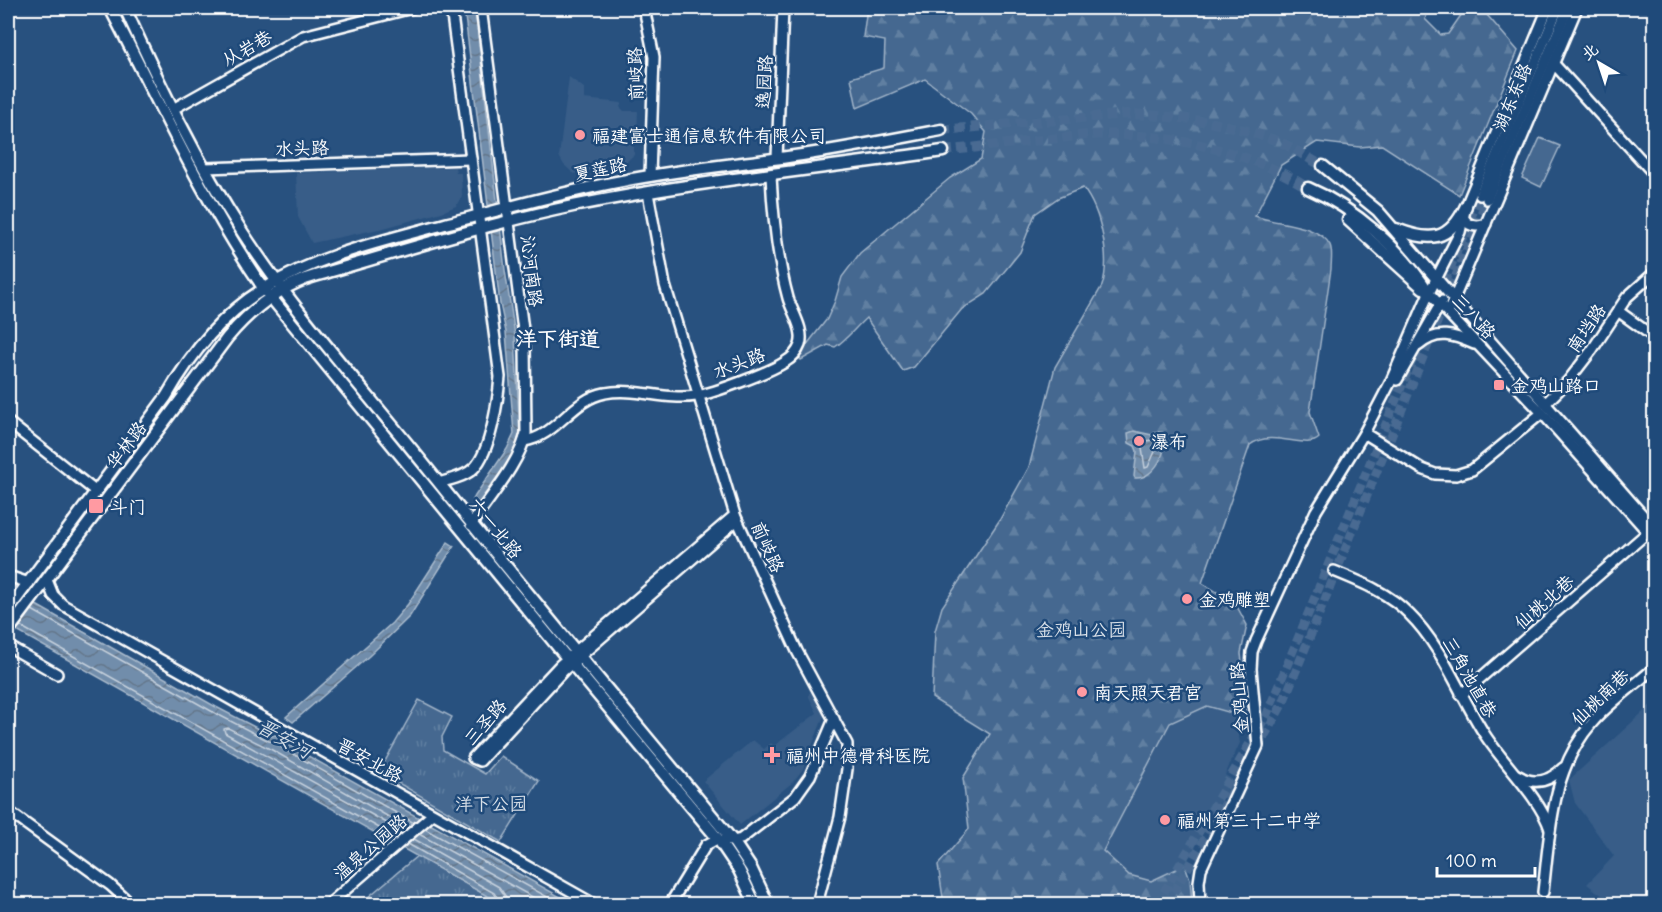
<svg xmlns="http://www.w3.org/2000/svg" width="1662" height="912" viewBox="0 0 1662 912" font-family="Delius,'LXGW WenKai TC',sans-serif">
<defs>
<pattern id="grass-tufts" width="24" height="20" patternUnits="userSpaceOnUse" patternTransform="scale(1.5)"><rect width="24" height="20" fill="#446890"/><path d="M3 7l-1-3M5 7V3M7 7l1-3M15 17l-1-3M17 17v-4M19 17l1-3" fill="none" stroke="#607fa1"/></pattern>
<pattern id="forest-firs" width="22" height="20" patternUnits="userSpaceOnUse" patternTransform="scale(1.5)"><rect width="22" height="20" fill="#446890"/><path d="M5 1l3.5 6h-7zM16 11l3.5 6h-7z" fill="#607fa1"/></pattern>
<pattern id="water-waves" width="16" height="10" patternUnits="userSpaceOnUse" patternTransform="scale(1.5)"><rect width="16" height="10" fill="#718dab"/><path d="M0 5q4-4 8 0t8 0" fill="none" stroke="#64768a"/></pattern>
</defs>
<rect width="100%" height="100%" fill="#28517f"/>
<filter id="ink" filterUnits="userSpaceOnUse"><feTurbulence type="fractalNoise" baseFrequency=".0167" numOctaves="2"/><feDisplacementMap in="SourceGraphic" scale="12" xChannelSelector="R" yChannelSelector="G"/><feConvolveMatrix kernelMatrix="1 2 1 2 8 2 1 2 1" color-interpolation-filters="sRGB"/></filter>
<g filter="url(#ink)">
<g fill="#375d88">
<polygon points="569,77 584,88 584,99 622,103 620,107 624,111 638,111 637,136 634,136 634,155 625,163 574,174 564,165 559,156"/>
<polygon points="455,167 456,173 461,173 462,196 456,206 442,212 384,228 312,243 298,217 296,173"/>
<polygon points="815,690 825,713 803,769 793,782 740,825 703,781 753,740 764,749 771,743 774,746 817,713 809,697 809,693"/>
<polygon points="1654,702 1654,904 1611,904 1604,897 1587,884 1614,856 1575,803 1569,780"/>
<polygon points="1207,706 1235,714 1240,743 1225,775 1233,780 1185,865 1151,881 1129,875 1103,851 1170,723"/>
</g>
<g fill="url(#grass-tufts)" stroke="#a2b4c8" stroke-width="1.5">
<polygon points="419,700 452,717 442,737 443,750 485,774 501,756 539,781 501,842 379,772"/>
<polygon points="417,856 491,898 495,904 360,904"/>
</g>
<path fill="url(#forest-firs)" stroke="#a2b4c8" stroke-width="1.5" d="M867,8H1424L1428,12L1425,19L1441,35L1448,34L1466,8H1481L1518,51L1459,195L1382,145L1360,147L1317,142L1281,165L1255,216C1276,224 1319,224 1330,245C1333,252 1331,262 1331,269L1310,412L1319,438C1307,451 1272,428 1250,445L1202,583L1235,603L1247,625L1241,653L1246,701L1245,710L1235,714L1207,706L1170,723L1103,851L1129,875L1151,881L1185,865L1190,879L1192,904L1180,901L1178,904H944L938,865L969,829L963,778L990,734L932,698L935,631L942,607L999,521L1029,467L1055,367L1102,286C1111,258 1101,211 1083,188L1058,198L1035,214L1020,252L986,294L962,309L914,367L903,371L866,318C855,328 847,339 835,347L828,345L801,360L798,356L827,319L835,301L842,277L860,253L950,178L981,159L986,132L971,114L925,79L857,108L851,78L884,68L885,41L863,37Z"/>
<polygon fill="#446890" stroke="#a2b4c8" stroke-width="1.5" points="1540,138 1560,146 1541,187 1522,178"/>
<g fill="url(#water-waves)" stroke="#aabbcd" stroke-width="1.5">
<polygon points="464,8 475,8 505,270 515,335 520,437 513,455 477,505 473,500 475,496 507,449 514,434 506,332 500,304"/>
<path d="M1134,431L1152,435L1156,432H1163C1171,448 1154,480 1135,478L1134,476L1137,451L1135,446L1129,443L1128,433Z"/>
<polygon points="448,542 454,546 410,616 369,656 293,722 286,717 392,623 408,604"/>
<polygon points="8,589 216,707 272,736 275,735 283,739 283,742 573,904 495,904 491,898 8,626"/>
</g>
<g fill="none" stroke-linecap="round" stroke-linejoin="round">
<g stroke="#c6d1dd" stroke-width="1.5">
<polygon points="1157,439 1159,443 1148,467 1145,468 1141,442"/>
<polyline points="32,610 213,712 269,741 276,742 281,747 414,823"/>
<polyline points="20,626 397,838"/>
<polyline points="425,829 560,904"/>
<polyline points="403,832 225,733 224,729 228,728 272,750 408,828"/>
<polyline points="419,834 545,904"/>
<polyline points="414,839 499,887 506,897 507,904"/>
<polyline points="408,844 494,893 499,900 500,904"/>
</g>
<g stroke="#486b92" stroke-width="9" stroke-dasharray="9 4.5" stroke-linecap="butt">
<polyline points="1434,307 1480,195"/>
<polyline points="1257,749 1283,703 1487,199"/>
<polyline points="1157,904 1267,714 1413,358"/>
<polyline points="1167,904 1236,785"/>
</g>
<g stroke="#486b92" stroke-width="10" stroke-dasharray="10 5" stroke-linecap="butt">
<path d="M941,130L1127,114C1179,116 1234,123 1282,143C1296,149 1309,159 1323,166"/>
<path d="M943,151L1087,135C1158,131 1248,149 1308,188"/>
</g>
<defs>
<g id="secondary">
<polyline points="644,8 654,57 650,176"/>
<polyline points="1548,8 1466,206 1460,232 1429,293 1542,413 1654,539"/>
<polyline points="1554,64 1654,174"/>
<polyline points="173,109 303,36 412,8"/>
<polyline points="777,158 783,8"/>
<polyline points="205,168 471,159"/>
<polyline points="648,193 665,285 735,515 797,651 847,744 847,769 840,817 817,904"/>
<polyline points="1480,195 1558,8"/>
<polyline points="1487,199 1568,8"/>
<path d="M1463,217C1468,226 1476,228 1486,224"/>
<polyline points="1453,298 1654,528"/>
<polyline points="1618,311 1654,337"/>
<polyline points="1448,313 1577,8"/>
<path d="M1418,346C1437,329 1454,335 1474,344"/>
<polyline points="1397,380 1442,301"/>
<polyline points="1545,404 1568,381 1592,350 1627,297 1654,273"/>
<polyline points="8,422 95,491"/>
<polyline points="1364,433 1422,469 1435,474 1456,475 1472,470 1542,413"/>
<path d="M524,441C556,437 572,399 605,393C634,387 666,401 696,396C714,393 770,372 785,362C792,358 797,353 800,345C805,330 792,312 788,298C777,258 773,217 771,176"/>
<path d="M439,483C451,479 465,477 474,468C491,451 498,400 500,377L451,8"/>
<polyline points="735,515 560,665 473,758 480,761 564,670 737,520"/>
<path d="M471,525C488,499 520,463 526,433L525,345L481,8"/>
<path d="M1334,571C1361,582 1389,593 1409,614C1442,646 1460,696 1485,735C1503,763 1540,798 1550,829"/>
<polyline points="8,576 29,583"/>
<polyline points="47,580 53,595 63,605 594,904"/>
<polyline points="8,646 57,674"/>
<polyline points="1461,695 1648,532 1653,532"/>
<path d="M1517,775C1534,786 1549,782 1563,768"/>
<polyline points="8,811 110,885 131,904"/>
<path d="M1543,892C1550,833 1551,770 1592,723C1610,702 1634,686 1654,668"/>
<polyline points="329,904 433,814"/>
<polyline points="670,904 706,845 715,840 733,841 741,839 795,797 810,776 834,719"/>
<polyline points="1200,904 1199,882 1201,869 1258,746 1251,669 1252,652 1256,641 1316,511 1364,433 1390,383 1429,293"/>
</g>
<g id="primary">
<path d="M110,8C159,102 203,201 264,289L567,658L718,839L739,870L755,904"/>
<path d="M125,8C160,85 197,162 243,233C301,322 374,400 439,483C535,604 635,722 733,841L751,868L768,904"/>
<polyline points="1323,166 1378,211 1453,298"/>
<path d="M1308,188C1355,208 1402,250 1429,293"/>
<polyline points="1348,220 1423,288"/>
<path d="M1396,229C1430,242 1449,242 1466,206"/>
<path d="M8,610L166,397C190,355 220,316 262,290C318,255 382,241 445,224C504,209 562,192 622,181C681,169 742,164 802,155C848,148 894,139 941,130"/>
<path d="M8,631L227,338C248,313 274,291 305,279C394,253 483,225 573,206C695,181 820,169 943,151"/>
</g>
</defs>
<use href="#secondary" stroke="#fff" stroke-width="14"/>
<use href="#primary" stroke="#fff" stroke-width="15"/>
<use href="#secondary" stroke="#1f4a7a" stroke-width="9"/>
<use href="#primary" stroke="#1f4a7a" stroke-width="10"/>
</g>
</g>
<g fill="#ff9aa2" stroke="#1f4a7a" stroke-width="2">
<circle cx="580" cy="135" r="6"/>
<rect x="1493" y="379" width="12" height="12" rx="3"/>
<circle cx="1139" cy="441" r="6"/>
<rect x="88" y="498" width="16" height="16" rx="3"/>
<circle cx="1187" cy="599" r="6"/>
<circle cx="1082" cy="692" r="6"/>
<path d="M769 746h6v6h6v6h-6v6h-6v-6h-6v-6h6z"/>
<circle cx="1165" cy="820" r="6"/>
</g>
<g text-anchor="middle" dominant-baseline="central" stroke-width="5" stroke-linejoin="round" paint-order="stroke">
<g font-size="18" fill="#fff" stroke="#1f4a7a">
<text transform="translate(247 48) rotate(-30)">从岩巷</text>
<text transform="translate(635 74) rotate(-92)">前岐路</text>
<text transform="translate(764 82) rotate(-87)">逸园路</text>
<text transform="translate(1512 97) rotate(-67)">湖东东路</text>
<text transform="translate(302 148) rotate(-2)">水头路</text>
<text transform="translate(600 169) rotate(-12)">夏莲路</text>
<text transform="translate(532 271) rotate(83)">沁河南路</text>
<text transform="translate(1474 316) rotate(47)">三八路</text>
<text transform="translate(1586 328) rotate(-56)">南垱路</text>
<text transform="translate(739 363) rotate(-21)">水头路</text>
<text transform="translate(126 445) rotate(-53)">华林路</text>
<text transform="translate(496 528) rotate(51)">六一北路</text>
<text transform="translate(768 547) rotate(66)">前岐路</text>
<text transform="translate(1544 602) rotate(-41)">仙桃北巷</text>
<text transform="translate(1470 677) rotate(60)">三角池直巷</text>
<text transform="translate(1600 697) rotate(-44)">仙桃南巷</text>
<text transform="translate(1239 698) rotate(-94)">金鸡山路</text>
<text transform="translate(485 722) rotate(-49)">三圣路</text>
<text transform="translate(370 760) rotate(29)">晋安北路</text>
<text transform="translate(370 847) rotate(-41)">温泉公园路</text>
</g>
<g font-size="18" fill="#fff" stroke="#1f4a7a" text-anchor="start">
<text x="592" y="135">福建富士通信息软件有限公司</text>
<text x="1511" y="385">金鸡山路口</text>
<text x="1151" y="441">瀑布</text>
<text x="110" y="506">斗门</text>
<text x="1199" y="599">金鸡雕塑</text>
<text x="1094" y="692">南天照天君宫</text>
<text x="786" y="755">福州中德骨科医院</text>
<text x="1177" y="820">福州第三十二中学</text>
</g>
<g font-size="18" fill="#dae1e9" stroke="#1f4a7a">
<text x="1081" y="629">金鸡山公园</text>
<text x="491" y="803">洋下公园</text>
</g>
<g font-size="20" font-style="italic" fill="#d4dde6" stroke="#1f4a7a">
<text transform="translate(285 738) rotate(29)">晋安河</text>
</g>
<g font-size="21" font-weight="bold" fill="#fff" stroke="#1f4a7a">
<text x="558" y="338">洋下街道</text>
</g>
</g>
<rect width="1662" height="912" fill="none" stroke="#1f4a7a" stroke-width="30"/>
<rect x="15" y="15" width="1632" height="882" fill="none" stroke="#fff" stroke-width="2" filter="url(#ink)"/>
<g transform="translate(1599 63) rotate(321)" stroke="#1f4a7a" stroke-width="4.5" paint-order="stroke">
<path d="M0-4.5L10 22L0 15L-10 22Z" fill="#ffffff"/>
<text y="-9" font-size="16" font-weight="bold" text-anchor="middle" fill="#ffffff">北</text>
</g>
<path d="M1437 867v9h98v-9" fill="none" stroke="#ffffff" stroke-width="3"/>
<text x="1446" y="867" font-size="18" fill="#ffffff" stroke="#1f4a7a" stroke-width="4.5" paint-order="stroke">100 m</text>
</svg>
